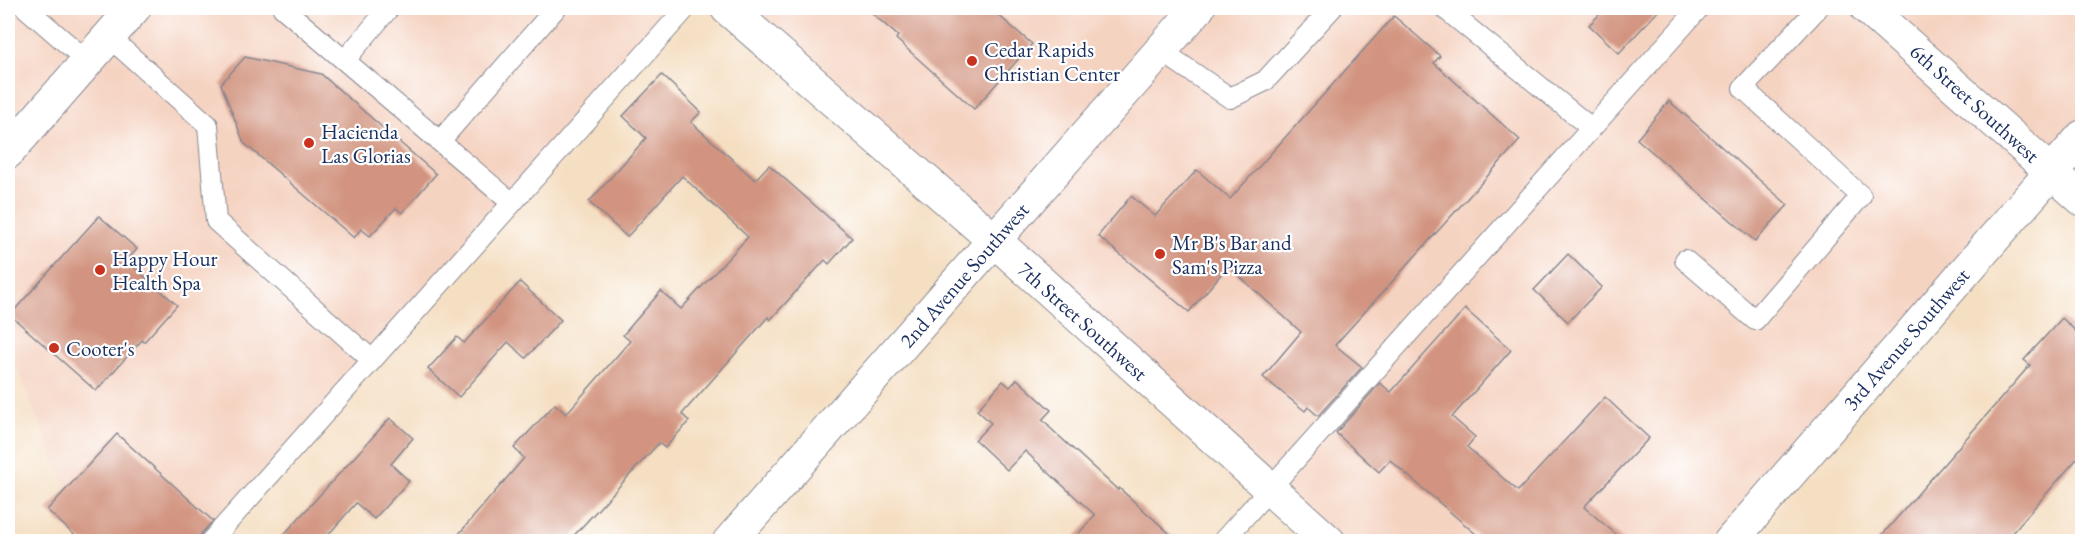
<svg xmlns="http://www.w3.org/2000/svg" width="2090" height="549" viewBox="0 0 2090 549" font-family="'EB Garamond',serif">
<rect width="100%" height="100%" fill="#fff"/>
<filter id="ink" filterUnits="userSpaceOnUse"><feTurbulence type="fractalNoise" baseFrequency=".0167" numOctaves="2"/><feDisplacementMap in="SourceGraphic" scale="12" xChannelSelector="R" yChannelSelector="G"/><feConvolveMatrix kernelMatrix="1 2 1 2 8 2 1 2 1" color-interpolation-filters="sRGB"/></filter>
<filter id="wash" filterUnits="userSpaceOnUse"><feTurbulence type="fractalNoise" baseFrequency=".008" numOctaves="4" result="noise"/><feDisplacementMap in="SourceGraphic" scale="24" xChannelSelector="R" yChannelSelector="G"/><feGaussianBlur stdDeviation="1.35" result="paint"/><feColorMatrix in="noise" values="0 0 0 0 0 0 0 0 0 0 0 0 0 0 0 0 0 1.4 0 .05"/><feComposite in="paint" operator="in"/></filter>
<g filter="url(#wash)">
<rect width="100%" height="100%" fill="#f5dfc3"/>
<g fill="#f5d3c1">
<polygon points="8,8 686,8 210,542 88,541 8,347"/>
<polygon points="727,8 2082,8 2082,199 2052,172 1730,541 1329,541"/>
</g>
<g id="blocks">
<g fill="#d29480">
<polygon points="866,8 990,8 1032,44 974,109 896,39 898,36"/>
<polygon points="1606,8 1661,8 1619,53 1589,25"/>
<polygon points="1394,16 1440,56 1434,63 1520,140 1335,345 1362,367 1318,416 1308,407 1305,411 1263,377 1301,332 1228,266 1189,312 1098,236 1131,196 1155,216 1197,170 1230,199"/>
<polygon points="245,57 321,74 436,174 402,213 396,208 370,236 361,229 354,238 244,143 221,84"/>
<polygon points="662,75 701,112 691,122 755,180 769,165 852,238 829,264 825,260 770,320 768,317 682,414 689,421 665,448 659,443 568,542 452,542 524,458 514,448 555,404 566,414 630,341 623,335 661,291 681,309 748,237 682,176 627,237 589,202 646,138 623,116"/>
<polygon points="1669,101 1788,205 1755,241 1637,139"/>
<polygon points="99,216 137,249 127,261 177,305 144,342 142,340 96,391 10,315"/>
<polygon points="1568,254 1602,287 1568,322 1534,290"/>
<polygon points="520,282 561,320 526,358 508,342 459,397 428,369 457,337 464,343"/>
<polygon points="1465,309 1511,350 1452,417 1475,437 1467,447 1518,491 1605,397 1649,438 1584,507 1625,542 1485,542 1390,460 1379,472 1336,433 1380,383 1391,392"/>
<polygon points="2062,318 2082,337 2082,453 2004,542 1876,542 2030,365 2024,360"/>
<polygon points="1017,379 1051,410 1042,420 1049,425 1048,426 1118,490 1119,488 1179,542 1071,542 1095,515 1025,451 1007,470 975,440 991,423 977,410 1003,381 1010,387"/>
<polygon points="390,418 413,438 391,464 409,481 374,519 356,503 322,542 277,542"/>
<polygon points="117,434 213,521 201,534 198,542 82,542 47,510"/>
</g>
</g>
</g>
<g filter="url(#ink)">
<use href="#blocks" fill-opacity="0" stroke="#888790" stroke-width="1.5"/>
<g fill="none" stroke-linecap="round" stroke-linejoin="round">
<defs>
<g id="lane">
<polyline points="26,8 87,61"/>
<polyline points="283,8 512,203"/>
<polyline points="1444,8 1591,128"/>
<polyline points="109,37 208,125 216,221 372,360"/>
<polyline points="1160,50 1230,98 1265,81 1332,8"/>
<polyline points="345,60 389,8"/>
<polyline points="440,141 556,8"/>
<polyline points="1685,260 1755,320 1861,196 1743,88 1818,8"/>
<polyline points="210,542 686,8"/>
<polyline points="1222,542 1699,8"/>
</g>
<polyline id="street" points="727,8 994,240 1329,542"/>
<g id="secondary">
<polyline points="1867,8 2082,199"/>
<polyline points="729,542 1198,8"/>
<polyline points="1730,542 2082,137"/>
</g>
<polyline id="primary" points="8,152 134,8"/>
</defs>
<use href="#lane" stroke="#888790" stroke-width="22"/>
<use href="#street" stroke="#888790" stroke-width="35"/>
<use href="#secondary" stroke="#888790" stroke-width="35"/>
<use href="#primary" stroke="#888790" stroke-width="35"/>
<use href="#lane" stroke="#fff" stroke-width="20"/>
<use href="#street" stroke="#fff" stroke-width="33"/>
<use href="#secondary" stroke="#fff" stroke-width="33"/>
<use href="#primary" stroke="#fff" stroke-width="33"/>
</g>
</g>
<g fill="#c8321e" stroke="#fff" stroke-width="2">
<circle cx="972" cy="61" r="6"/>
<circle cx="309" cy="143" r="6"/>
<circle cx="1160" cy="254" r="6"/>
<circle cx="100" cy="270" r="6"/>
<circle cx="54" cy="348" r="6"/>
</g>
<g text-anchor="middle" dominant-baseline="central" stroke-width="4.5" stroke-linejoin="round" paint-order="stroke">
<g font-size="21" fill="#1b2f5e" stroke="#fff" text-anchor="start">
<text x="984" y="49">Cedar Rapids<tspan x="984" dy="24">Christian Center</tspan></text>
<text x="321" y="131">Hacienda<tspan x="321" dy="24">Las Glorias</tspan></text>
<text x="1172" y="242">Mr B's Bar and<tspan x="1172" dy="24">Sam's Pizza</tspan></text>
<text x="112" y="258">Happy Hour<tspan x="112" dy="24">Health Spa</tspan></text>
<text x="66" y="348">Cooter's</text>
</g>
<g font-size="21" fill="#1b2f5e" stroke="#fff">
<text transform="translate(1975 103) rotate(42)">6th Street Southwest</text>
<text transform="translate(964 275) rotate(-49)">2nd Avenue Southwest</text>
<text transform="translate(1083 321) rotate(42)">7th Street Southwest</text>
<text transform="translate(1906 339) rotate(-49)">3rd Avenue Southwest</text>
</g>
</g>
<rect width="2090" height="549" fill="none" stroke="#fff" stroke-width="30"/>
</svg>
